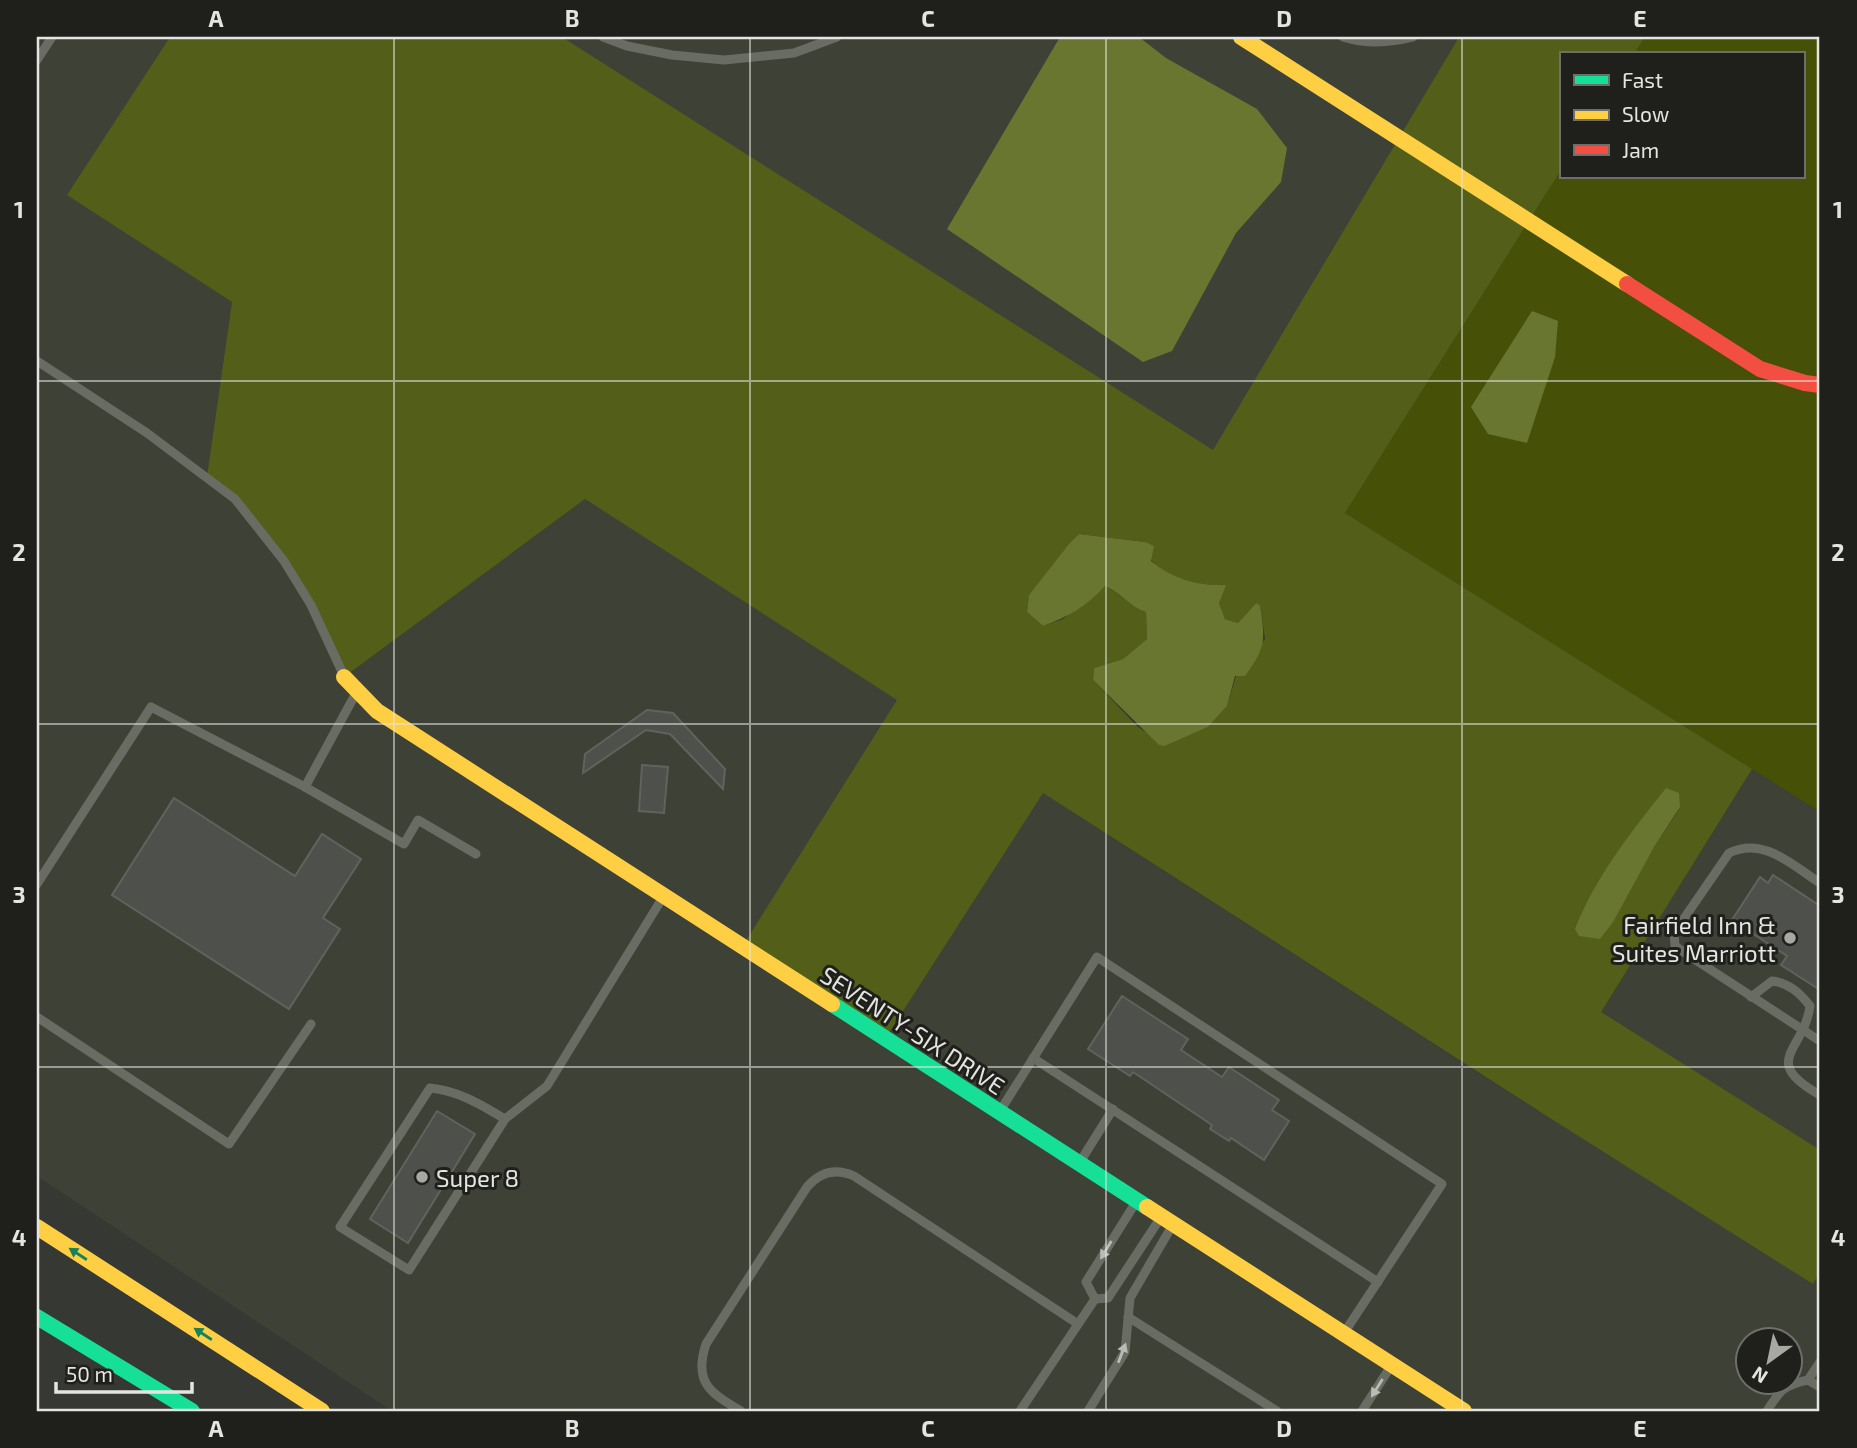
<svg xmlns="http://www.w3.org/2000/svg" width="1857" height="1448" viewBox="0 0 1857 1448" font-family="'Exo 2',sans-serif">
<rect width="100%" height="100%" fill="#363833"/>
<g fill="#3e4135" fill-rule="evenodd">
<path d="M37,37H170L68,195L232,302L207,476L235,499L284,561L344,677L585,499L1538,1111L1752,769L1820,812V1411H392L37,1176ZM1748,1340H1790V1382H1748Z"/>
<polygon points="562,37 1459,37 1213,451"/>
</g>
<polygon fill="#465107" points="1645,37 1820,37 1820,812 1345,513 1561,170 1561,177 1803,177 1803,54 1634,54"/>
<path fill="#535f19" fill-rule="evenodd" d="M170,37H562L1213,450L1459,37H1645L1634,54H1561V170L1345,513L1752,769L1601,1012L1820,1150V1272L1813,1284L1539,1111L1043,793L885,1039L742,947L897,700L585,499L344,677L311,605L258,527L207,476L232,302L67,195ZM1079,534L1145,542C1147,549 1149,557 1153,562C1171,581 1201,586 1225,585L1219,603L1225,619L1238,623L1256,603L1260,605L1265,639L1236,676L1227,706L1208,727L1165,746L1137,726L1093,680L1094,668L1123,659L1147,639L1146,612C1129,607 1121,593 1105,586L1063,619L1043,626L1027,612L1029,595ZM1680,808L1654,847L1584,907Z"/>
<g fill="#697630">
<polygon points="1060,37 1139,37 1166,58 1257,109 1287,148 1281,182 1236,233 1172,351 1143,362 947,229"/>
<polygon points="1532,311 1558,321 1555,357 1527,443 1488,434 1471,407"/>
<path d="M1079,534L1145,542L1154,546L1151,561C1173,579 1197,586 1226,585L1219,603L1225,619L1238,623L1256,603L1260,605C1265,640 1267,646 1245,676H1235L1227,706L1208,727L1165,746L1159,745L1093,680L1094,668L1123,659L1147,639L1146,612C1129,607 1121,592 1105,586C1087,606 1068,617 1043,626L1027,612L1029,595L1069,544Z"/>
<path d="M1666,788L1679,793L1680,807L1654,847L1613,922L1600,939L1579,936L1575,929C1596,876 1631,832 1666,788Z"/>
</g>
<g fill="#4e504c" stroke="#61625e" stroke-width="2">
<polygon points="647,710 673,713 725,769 723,789 670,734 646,730 583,773 585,754"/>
<polygon points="642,765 668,767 664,813 639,811"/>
<polygon points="174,798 295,876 322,834 361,859 323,918 340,929 289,1009 112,895"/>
<polygon points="1773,875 1820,906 1820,990 1781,965 1787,956 1732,920 1760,877 1768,883"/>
<polygon points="1122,996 1188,1039 1181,1050 1222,1077 1229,1067 1279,1100 1272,1110 1289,1121 1264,1160 1231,1138 1229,1141 1210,1129 1212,1125 1133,1072 1130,1076 1088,1049"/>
<polygon points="437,1111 475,1134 408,1243 370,1219"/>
</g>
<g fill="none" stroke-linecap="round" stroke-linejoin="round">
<g stroke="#696c62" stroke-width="9">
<polyline points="603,37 627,46 672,55 724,60 794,53 837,37"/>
<path d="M1343,37C1365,44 1390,43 1413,37"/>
<polyline points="37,60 52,37"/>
<polyline points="37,361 147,433 235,499 284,561 311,605 344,676"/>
<polyline points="305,787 404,844 418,820 476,854"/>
<path d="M1820,883C1792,865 1763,836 1729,853L1674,933L1675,946L1688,955L1820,1041"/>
<polyline points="37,884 151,707 305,787 356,693"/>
<path d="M1751,997L1772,981C1789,983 1800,993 1810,1006C1804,1051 1759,1061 1820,1095"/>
<polyline points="37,1017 229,1144 311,1024"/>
<polyline points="1033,1058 1378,1282"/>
<polyline points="1000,1111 1097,957 1442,1184 1344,1333"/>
<path d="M505,1119C480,1104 459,1091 430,1088L340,1227L409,1270L505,1119L547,1086L663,897"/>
<polyline points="1080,1162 1113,1109"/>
<polyline points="1095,1299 1086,1282 1136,1202"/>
<polyline points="1095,1299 1108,1298 1161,1217"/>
<polyline points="1128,1317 1277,1411"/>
<polyline points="1808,1380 1820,1387"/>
<path d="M741,1411C711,1393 693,1383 706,1344L807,1187C820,1172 836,1168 854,1176L1078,1324"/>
<polyline points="1020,1411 1095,1299"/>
<polyline points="1088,1411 1125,1352 1130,1298 1172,1226"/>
<polyline points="1362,1411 1391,1366"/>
<path d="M1767,1411C1780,1390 1784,1385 1808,1380L1820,1362"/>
</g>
<g stroke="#16e098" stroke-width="16">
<polyline points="832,1004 1147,1207"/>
<polyline points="37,1317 192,1411"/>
</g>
<g stroke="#ffcf43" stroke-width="16">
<polyline points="1241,37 1627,284"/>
<polyline points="344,677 377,711 832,1004"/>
<polyline points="1147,1207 1464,1411"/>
<polyline points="37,1227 322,1411"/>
</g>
<polyline stroke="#f24e42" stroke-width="16" points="1627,284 1760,369 1805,383 1820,385"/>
</g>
<defs><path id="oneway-solid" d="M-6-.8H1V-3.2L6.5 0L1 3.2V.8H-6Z" transform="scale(1.75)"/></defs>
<g fill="#b9bbb5">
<use href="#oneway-solid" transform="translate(1106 1250) rotate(121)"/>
<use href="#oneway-solid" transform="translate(1122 1353) rotate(-69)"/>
<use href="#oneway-solid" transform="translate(1377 1388) rotate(122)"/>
</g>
<g fill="#1a805a">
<use href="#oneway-solid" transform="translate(78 1254) rotate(-147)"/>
<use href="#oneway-solid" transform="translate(203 1334) rotate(-147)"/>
</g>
<path fill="none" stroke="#e4e5e1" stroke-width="2" stroke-opacity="0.55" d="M394,37V1411M750,37V1411M1106,37V1411M1462,37V1411M37,381H1820M37,724H1820M37,1067H1820"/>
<g fill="#a7a8a4" stroke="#1f1f1c" stroke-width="2.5">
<circle cx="1790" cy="938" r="7"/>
<circle cx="422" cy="1177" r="7"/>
</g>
<g text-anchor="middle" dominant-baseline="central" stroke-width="6" stroke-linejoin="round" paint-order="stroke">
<g font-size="24" fill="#e4e5e1" stroke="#1f1f1c" text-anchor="end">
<text x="1776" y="924">Fairfield Inn &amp;<tspan x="1776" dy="28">Suites Marriott</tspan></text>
<text x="436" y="1177" text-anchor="start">Super 8</text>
</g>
<g font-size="24" fill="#e4e5e1" stroke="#1f1f1c">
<text transform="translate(913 1030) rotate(33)">SEVENTY-SIX DRIVE</text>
</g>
</g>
<rect width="1857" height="1448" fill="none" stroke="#1f1f1c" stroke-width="77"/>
<rect x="1560" y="52" width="245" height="126" fill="#1f1f1c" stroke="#6e6e6b" stroke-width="2"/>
<rect x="1574" y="75" width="35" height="10" fill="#16e098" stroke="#6e6e6b" stroke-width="2"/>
<text x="1622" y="88" font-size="21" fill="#e4e5e1">Fast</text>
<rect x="1574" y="110" width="35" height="10" fill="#ffcf43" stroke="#6e6e6b" stroke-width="2"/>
<text x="1622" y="122" font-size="21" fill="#e4e5e1">Slow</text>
<rect x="1574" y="145" width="35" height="10" fill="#f24e42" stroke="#6e6e6b" stroke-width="2"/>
<text x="1622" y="158" font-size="21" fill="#e4e5e1">Jam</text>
<g transform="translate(1769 1361) rotate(213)"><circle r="33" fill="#1f1f1c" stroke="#6e6e6b" stroke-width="2"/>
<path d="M0-5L12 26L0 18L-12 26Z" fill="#a7a8a4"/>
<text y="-10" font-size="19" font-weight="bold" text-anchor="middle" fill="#e4e5e1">N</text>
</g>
<path d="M56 1382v10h136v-10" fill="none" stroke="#e4e5e1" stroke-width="3.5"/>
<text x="66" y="1382" font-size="21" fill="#e4e5e1" stroke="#1f1f1c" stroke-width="5" paint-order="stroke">50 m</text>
<rect x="38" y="38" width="1780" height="1372" fill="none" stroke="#e4e5e1" stroke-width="2.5"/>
<g font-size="23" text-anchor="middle" font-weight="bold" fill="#e4e5e1">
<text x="216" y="27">A</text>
<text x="572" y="27">B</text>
<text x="928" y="27">C</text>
<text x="1284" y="27">D</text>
<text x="1640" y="27">E</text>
<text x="19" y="218">1</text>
<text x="1838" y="218">1</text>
<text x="19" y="561">2</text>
<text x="1838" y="561">2</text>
<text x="19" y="903">3</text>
<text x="1838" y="903">3</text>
<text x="19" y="1246">4</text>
<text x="1838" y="1246">4</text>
<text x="216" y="1437">A</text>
<text x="572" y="1437">B</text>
<text x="928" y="1437">C</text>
<text x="1284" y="1437">D</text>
<text x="1640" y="1437">E</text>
</g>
</svg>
